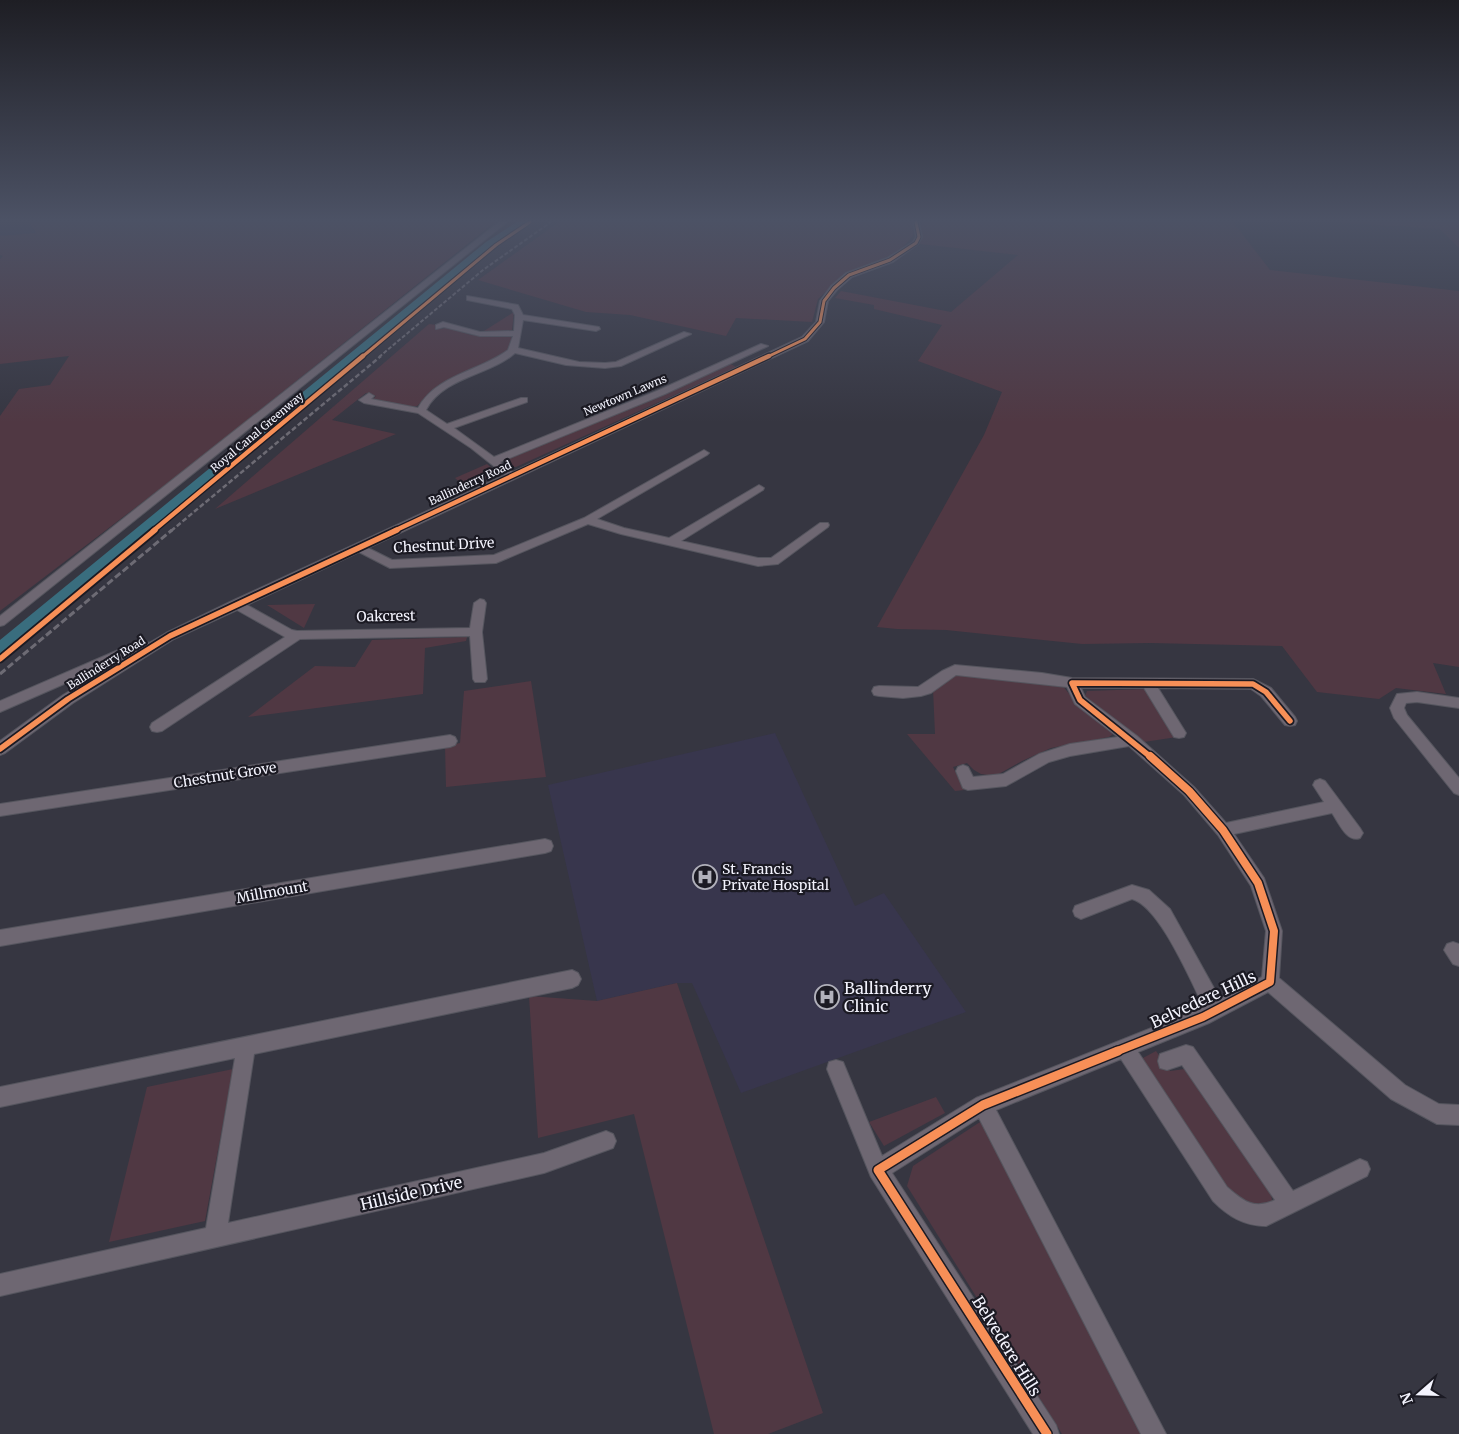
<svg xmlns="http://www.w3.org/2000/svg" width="1459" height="1434" viewBox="0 0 1459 1434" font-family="Merriweather,serif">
<rect width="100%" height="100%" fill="#363641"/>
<g fill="#38364d">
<polygon points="0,222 29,222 36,233 0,236"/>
<polygon points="775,733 855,906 884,893 966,1012 741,1093 692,983 677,983 597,1001 548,785"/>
</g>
<g fill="#503843">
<polygon points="29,222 495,222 190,466 0,611 0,416 19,389 50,385 69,356 0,364 0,259 3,256 0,255 0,236 36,233"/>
<polygon points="559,222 912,222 913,236 902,248 887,257 841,277 818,299 812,322 736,318 726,336 630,315 586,312 478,280"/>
<polygon points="922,222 1233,222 1270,270 1459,291 1459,667 1433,663 1446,694 1396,688 1379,699 1317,692 1282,646 1150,643 1082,644 946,630 897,629 877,627 984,435 1002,392 918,361 942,325 874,309 874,305 835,298 841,291 951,312 1018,255 920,244"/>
<polygon points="1332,222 1459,222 1459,248 1440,229"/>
<polygon points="514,312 512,330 508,332 484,331"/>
<polygon points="429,324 437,325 435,328 442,329 446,327 471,335 511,336 512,340 508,350 499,357 438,387 417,406 409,407 373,399 376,396 366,393 332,420 396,434 215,509"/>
<polygon points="729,363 736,367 516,467 511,467 505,462 506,459"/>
<polygon points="487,464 496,472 484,480 466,488 455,478"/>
<polygon points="315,604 304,628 267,605"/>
<polygon points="467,637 466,641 425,648 423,694 248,717 315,666 355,667 372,640"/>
<polygon points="950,674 1062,685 1075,701 1113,734 1109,737 1051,748 1022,761 995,776 981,774 974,770 967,763 953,767 964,790 955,791 907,734 935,734 933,689"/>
<polygon points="531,681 546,777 446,787 445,746 460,743 464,691"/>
<polygon points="1145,689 1177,737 1144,742 1085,696 1087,691"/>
<polygon points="677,983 823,1413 768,1434 714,1434 634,1114 538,1138 529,996 597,1001"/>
<polygon points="1156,1051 1170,1071 1185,1069 1271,1188 1272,1201 1263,1208 1253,1207 1228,1191 1141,1059"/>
<polygon points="233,1069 205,1221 109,1242 147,1087"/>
<polygon points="936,1097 945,1113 884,1146 869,1122"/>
<polygon points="980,1122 1006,1131 1166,1434 1062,1434 907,1186 913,1166"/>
</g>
<polygon fill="#396d7e" points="517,222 526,222 496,243 450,280 0,654 0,640 486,242"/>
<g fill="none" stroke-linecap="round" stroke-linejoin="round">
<defs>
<g id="minor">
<polygon points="499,222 507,222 4,625 0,626 0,616"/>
<path d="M913,222H919L922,237L918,244L893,262L852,277L837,290L828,301L824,322L808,341L368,548L392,560L494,555L584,518L704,450L709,453L707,455L597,519L624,528L669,538L759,485L764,488L763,490L681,541L758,558H771L820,523H828L829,525L828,527L778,564L758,566L621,534L588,524L496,563L390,568L359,552L247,605L292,630L297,631L470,628L474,603L480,599L484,600L486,603L482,632L487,679L485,682H475L473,679L470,636L300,639L162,731L157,732L152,731L150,727L152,723L285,637L237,610L174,639L73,703L5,753L0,755V741L63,695L128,656L0,712V701L139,641L143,640L149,643L166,633L232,601L505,475L471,448L418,413L364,403L359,400L369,393L374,396L371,399L418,408C436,375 480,371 508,350L513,336H480L444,327L436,329V325L443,322L480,332L514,331L515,315L512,309L467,300V296L518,305L523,315L599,327L600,329L596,331L523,320L518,348L579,362L605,363L616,362L684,332L691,334L621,366L605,368L566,365L515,353C491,375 443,377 426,410L447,424L521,398H527V402L454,428L494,457L659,390L761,344L768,346L665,394L500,462L513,472L802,337L816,322L820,301L831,286L846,273L887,258L913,242L916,237Z"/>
<path d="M955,665L1042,673L1072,678L1253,679L1271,688L1295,717L1297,721L1295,725L1290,726L1285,725L1261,696L1251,689L1158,688L1186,733L1184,737L1179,738L1174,737L1144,688H1081L1085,697L1137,736L1194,787L1226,823L1324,802L1313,785L1315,781L1320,779L1325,781L1360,828L1363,833L1360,838C1347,843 1339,823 1332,813L1234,834L1264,878L1282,931L1279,978L1405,1085L1439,1104L1459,1105V1125L1437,1124L1391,1099L1268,992L1209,1023L1138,1052L1227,1187C1243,1201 1254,1210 1275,1200L1182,1065L1167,1070L1160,1068L1158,1061L1160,1054L1186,1045L1193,1047L1293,1191L1360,1159L1367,1162L1370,1169L1367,1176L1266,1226C1244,1226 1228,1216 1213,1201L1121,1059L996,1110L1166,1434H1141L979,1118L892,1173L1056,1425L1059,1434H1033L871,1177L827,1069L829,1062L836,1060L843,1062L882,1156L976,1098L1204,1007C1190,980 1160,907 1132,899L1081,919L1075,916L1073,911L1075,906L1132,885L1149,890L1170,909L1220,999L1262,977L1266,931L1251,886L1218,835L1184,795L1129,746L1070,756L1049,762L1006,786L968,790L963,788L956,771L958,767L963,765L968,767L973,777L1003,774L1039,754L1070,744L1118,737L1075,704L1067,687L956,675L931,693L921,696L903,698L879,696L874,695L872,691L874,687L879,686L918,687L942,671Z"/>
<polygon points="1417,692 1459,698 1459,708 1417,702 1406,703 1404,708 1407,715 1459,778 1459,795 1454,793 1394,718 1390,708 1397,694"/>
<polygon points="450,735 455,737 457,741 455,745 450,747 0,816 0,804"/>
<polygon points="545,839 551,841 553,846 551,851 545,853 0,946 0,930"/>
<polygon points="1453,942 1459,944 1459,966 1453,964 1444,950 1447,944"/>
<polygon points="572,970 578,973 581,979 578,985 572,988 254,1054 228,1223 544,1153 606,1131 613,1134 616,1141 613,1148 544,1173 0,1296 0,1274 206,1228 235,1058 0,1107 0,1087"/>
</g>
</defs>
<use href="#minor" stroke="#55555e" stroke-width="2"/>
<use href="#minor" fill="#6e6772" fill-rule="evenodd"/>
<polyline stroke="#6d6b74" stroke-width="2" stroke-dasharray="4 2" stroke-linecap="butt" points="379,357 483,270 551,222"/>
<polyline stroke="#6d6b74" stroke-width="2.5" stroke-dasharray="5 2.5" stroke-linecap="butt" points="171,531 381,356"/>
<polyline stroke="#6d6b74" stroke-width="3" stroke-dasharray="7 3" stroke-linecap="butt" points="0,674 172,530"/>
<defs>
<g id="cycleway-far4">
<polyline points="362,357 496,245 530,222"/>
<polyline points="767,357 805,339 820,322 824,301 834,288 849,275 890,260 916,243 919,237 916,222"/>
</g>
<g id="cycleway-far3">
<polyline points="153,531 363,356"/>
<polyline points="394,531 769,356"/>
</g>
<g id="cycleway-far2">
<polyline points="0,659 155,530"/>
<polyline points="0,749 68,699 170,636 397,530"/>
<polyline points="1152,758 1080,700 1072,683 1253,684 1266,692 1290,721"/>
</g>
<polyline id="cycleway-far1" points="1115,1052 1203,1017 1270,982 1274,931 1258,883 1223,830 1189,791 1150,756"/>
<polyline id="cycleway" points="1047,1434 878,1170 983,1105 1118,1051"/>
</defs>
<use href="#cycleway-far4" stroke="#1b1a23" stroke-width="5"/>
<use href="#cycleway-far3" stroke="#1b1a23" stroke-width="7"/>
<use href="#cycleway-far2" stroke="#1b1a23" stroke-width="9"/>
<use href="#cycleway-far1" stroke="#1b1a23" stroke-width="11"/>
<use href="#cycleway" stroke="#1b1a23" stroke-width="12"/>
<use href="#cycleway-far4" stroke="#f78f57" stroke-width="3"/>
<use href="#cycleway-far3" stroke="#f78f57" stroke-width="4.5"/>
<use href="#cycleway-far2" stroke="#f78f57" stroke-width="5.5"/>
<use href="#cycleway-far1" stroke="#f78f57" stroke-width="8"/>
<use href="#cycleway" stroke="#f78f57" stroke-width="9"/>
</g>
<linearGradient id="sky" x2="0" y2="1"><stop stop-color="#1e1e24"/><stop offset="0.52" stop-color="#4c5265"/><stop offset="1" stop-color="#4c5265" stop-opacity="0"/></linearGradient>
<rect width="1459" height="423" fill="url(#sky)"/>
<defs>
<symbol id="hospital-ring" viewBox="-11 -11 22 22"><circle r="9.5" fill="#1b1a23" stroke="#b1b1bb" stroke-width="1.5"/><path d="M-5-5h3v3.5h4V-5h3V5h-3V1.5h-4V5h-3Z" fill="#b1b1bb"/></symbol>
</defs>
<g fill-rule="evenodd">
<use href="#hospital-ring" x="691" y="863" width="28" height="28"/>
<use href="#hospital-ring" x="813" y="983" width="28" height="28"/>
</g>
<g text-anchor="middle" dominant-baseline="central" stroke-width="4.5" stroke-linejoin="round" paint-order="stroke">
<g font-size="11" fill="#f3f3fd" stroke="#1b1a23">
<text transform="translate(625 395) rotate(-23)">Newtown Lawns</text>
<text transform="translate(257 432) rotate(-40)">Royal Canal Greenway</text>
<text transform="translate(470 483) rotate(-25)">Ballinderry Road</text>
<text transform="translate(106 663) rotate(-32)">Ballinderry Road</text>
</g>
<g font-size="14" fill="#f3f3fd" stroke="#1b1a23">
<text transform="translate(444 545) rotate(-3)">Chestnut Drive</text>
<text transform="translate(386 616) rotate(-1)">Oakcrest</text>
<text transform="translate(225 775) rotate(-9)">Chestnut Grove</text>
<text transform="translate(272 892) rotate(-10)">Millmount</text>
</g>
<g font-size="14" fill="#f3f3fd" stroke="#1b1a23" text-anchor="start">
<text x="722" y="869">St. Francis<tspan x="722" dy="16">Private Hospital</tspan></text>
</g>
<g font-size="16" fill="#f3f3fd" stroke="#1b1a23" text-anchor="start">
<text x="844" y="988">Ballinderry<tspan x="844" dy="18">Clinic</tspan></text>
</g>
<g font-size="16" fill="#f3f3fd" stroke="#1b1a23">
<text transform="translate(1203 999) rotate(-25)">Belvedere Hills</text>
<text transform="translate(411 1193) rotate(-13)">Hillside Drive</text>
<text transform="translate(1007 1346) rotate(58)">Belvedere Hills</text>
</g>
</g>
<g transform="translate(1419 1394) rotate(250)" stroke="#1b1a23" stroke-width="4" paint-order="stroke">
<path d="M0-4L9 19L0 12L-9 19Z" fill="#f3f3fd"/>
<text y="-8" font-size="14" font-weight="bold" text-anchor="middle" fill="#f3f3fd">N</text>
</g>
</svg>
